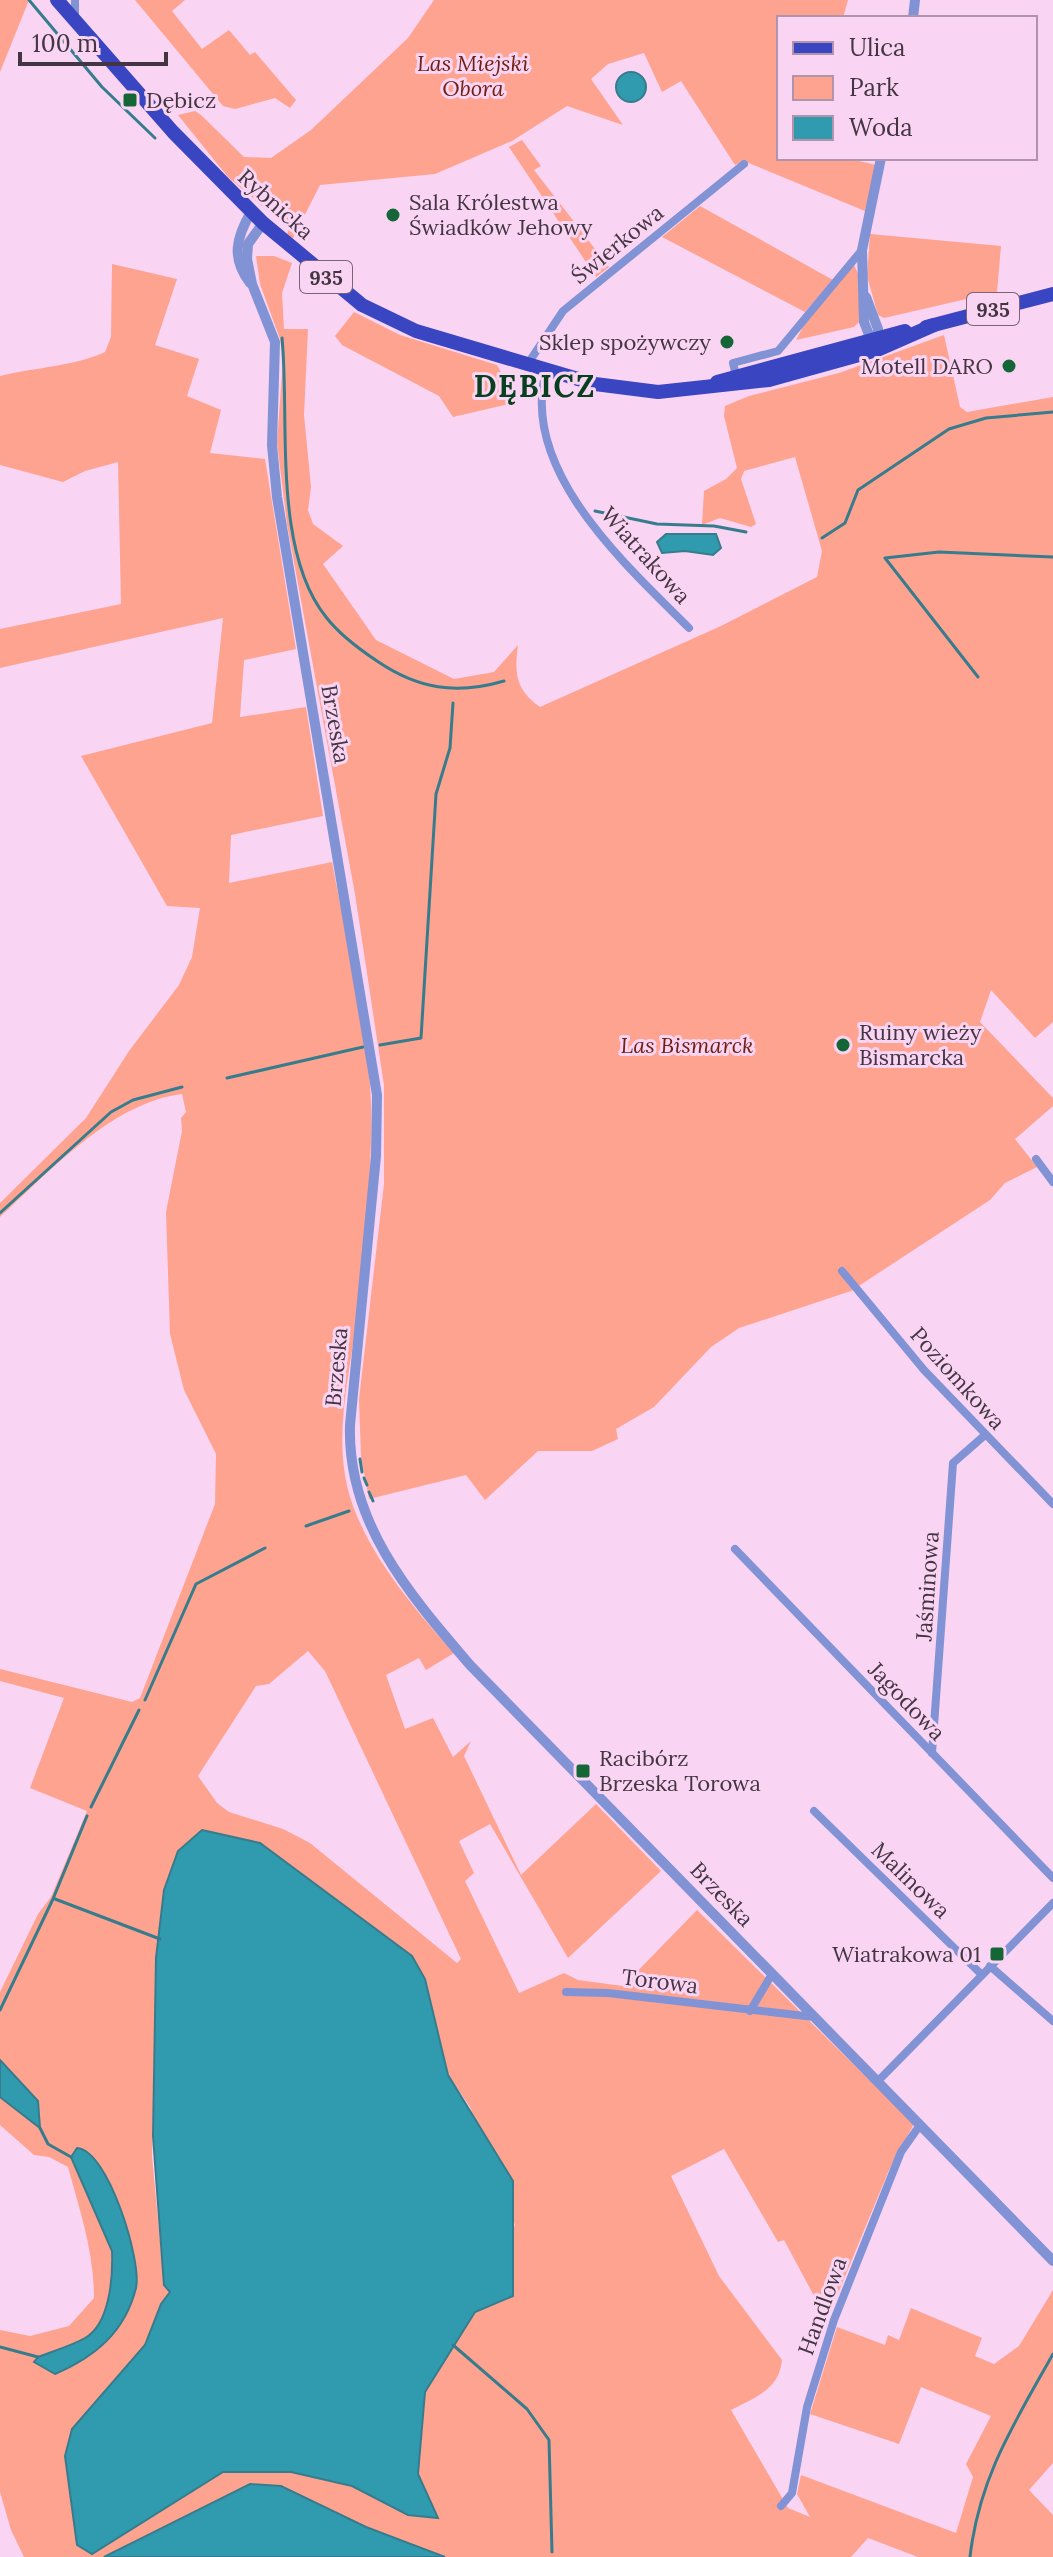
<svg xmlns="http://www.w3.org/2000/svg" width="1053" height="2557" viewBox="0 0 1053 2557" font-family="Lora,serif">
<rect width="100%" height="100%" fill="#f9d4f3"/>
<g fill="#fea390" fill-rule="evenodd">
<polygon points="0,0 29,0 0,72"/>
<polygon points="135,0 185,0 172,11 202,49 229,30 250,55 255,52 296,100 290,108 275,98 235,109 223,106"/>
<polygon points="434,0 848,0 843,18 779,18 779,158 847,158 876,165 865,211 744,161 735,165 681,81 662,92 644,53 608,64 591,79 623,125 567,106 512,141 435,174 320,185 292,240 286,237 289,229 228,177 178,115 195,111 201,115 244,157 271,158 311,130 408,38"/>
<polygon points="522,140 541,166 534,170 609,267 596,277 509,147"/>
<polygon points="700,206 833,280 805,312 662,237"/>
<polygon points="870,234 1001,246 997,292 884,318 878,315 867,276"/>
<path d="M256,256H274L292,263L282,293L284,329H308L304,415L311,487L308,510L313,524L343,546L323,564L376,640L454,679L494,672L518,645C514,674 516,690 540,707L721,626L817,577L822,551L795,457L744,471L741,479L756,524L751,527L720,518L702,525L704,491L726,479L737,468L724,416L725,406L749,396L839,373L944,335L960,407L967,412L1053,397V1022L1035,1038L991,990L980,1022L1053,1098V1106L1015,1139L1037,1167L1005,1183L990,1200L851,1291L739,1328L711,1347L654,1407L616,1429L618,1439L592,1451H538L485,1500L466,1475L369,1499L361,1457L359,1399L384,1184V1085L355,894L287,524L277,443L283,360L280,339L260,284Z"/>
<path d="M112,264L177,279L155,345L199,359L187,396L221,410L210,453L265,459L296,649L244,660L240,717L306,707L323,816L231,835L229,883L332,862C349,953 375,1049 371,1143C369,1202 363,1265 356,1323C349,1377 335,1432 347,1486C361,1546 413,1608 454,1653L426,1670L419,1658L386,1675L405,1729L433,1718L453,1757L471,1741L464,1756L521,1875L596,1804L661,1871L568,1958L490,1824L459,1841L474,1873L465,1881L519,1993L564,1973L578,1980L623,1986L697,1910L914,2124L889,2170L827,2320L784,2240L778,2242L724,2149L671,2176L719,2276L782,2360C779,2390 755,2397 731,2410L788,2508L810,2517L797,2494L801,2475L956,2533L973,2477L966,2464L991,2416L921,2387L899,2444L810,2414L837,2327L885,2345L888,2335L899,2340L911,2308L982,2338L975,2356L994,2364L1019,2346L1053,2290V2463L1029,2490L1053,2515V2557H918L868,2538L851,2557H445L250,2484L104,2557H24L11,2530L0,2492V2330L30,2336L69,2326L94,2298C94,2252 80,2211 68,2167L49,2157L34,2155L0,2125V2097L40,2127L38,2101L0,2060V1992L38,1914L51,1897L87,1811L30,1788L64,1698L0,1681V1669L132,1702L140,1698L215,1504L216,1454L184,1390L170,1334L166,1212L182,1131L181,1118L186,1112L182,1094C113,1102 50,1171 0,1217V1203L86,1118L129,1051L179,985L192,957L200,908L167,906L81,756L212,723L223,618L0,668V629L121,604L118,462L85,471L63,482L0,465V376C36,367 72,367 105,352L111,337ZM308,1651L325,1671L461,1959L457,1963L310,1843L283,1829L229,1812L217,1803L198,1776L256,1686L269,1684ZM202,1830L260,1843L412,1956L425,1979L448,2075L470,2107L515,2225L475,2312L425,2392L418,2474L438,2517L408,2515L352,2486L291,2472H223L92,2553L115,2383L145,2345L161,2304L170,2292L164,2285L152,2156L156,1958L164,1890L178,1851Z"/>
<polygon points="854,265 860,278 861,320 854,327 796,340 809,316"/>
<polygon points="354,312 400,335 497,365 517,402 453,417 439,396 342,345 335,336"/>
</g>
<g fill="#309bae" stroke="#367c8d" stroke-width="2">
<circle cx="631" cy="87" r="15"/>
<polygon points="666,534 716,534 721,548 713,555 685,551 662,553 657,542"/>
<polygon points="202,1830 260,1843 412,1956 425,1979 448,2075 513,2181 513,2296 475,2312 425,2392 418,2474 438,2518 408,2515 352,2486 291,2472 223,2472 92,2554 77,2545 65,2456 72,2429 145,2345 161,2304 170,2292 164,2285 153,2136 156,1958 164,1890 178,1851"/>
<polygon points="0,2060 38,2101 40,2128 0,2097"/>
<path d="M77,2148C108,2150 142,2261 136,2288C125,2332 95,2357 55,2374L34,2362L38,2357C53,2351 71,2346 85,2338C110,2324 113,2277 112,2251L71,2157Z"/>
<polygon points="250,2484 281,2486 366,2527 445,2557 104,2557"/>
</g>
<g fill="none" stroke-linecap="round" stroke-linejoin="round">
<g stroke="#367c8d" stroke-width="3">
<polyline points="29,0 102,87 155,138"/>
<path d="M282,338C290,418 272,550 326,617C339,634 359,649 377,661C418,689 456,695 504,681"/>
<polyline points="595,511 657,524 714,526 746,532"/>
<polyline points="822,538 845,523 858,490 949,429 986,418 1053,412"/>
<polyline points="978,677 885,558 939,552 1053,557"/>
<polyline points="380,1045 421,1038 436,794 450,748 453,703"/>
<polyline points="227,1078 363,1047"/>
<polyline points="0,1213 111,1112 133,1100 182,1087"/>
<polyline points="360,1459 362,1472"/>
<polyline points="364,1478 367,1485"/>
<polyline points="369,1492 373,1501"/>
<polyline points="306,1526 349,1511"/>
<polyline points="145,1700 196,1584 265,1548"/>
<polyline points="91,1807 139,1710"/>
<polyline points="55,1899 160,1939"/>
<polyline points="0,2010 53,1899 87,1816"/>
<polyline points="40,2128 48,2144 71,2157"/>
<polyline points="453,2345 527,2409 549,2440 552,2552"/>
<polyline points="0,2347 38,2357"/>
<path d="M970,2557C979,2477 1015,2422 1053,2354"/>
</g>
<g stroke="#8193d5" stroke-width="8">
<polyline points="75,19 75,0"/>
<polyline points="527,365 563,311 744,164"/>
<path d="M546,371C519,470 626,565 689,628"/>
<polyline points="737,380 733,363 778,351 862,250"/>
<polyline points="1036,1159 1053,1182"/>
<polyline points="842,1271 924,1370 1053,1504"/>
<polyline points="735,1549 1053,1878"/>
<polyline points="932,1753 953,1463 985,1435"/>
<polyline points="814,1811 982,1975"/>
<polyline points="990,1966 1053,2021"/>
<polyline points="566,1992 608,1993 814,2017"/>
<polyline points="750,2011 772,1974"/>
<polyline points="878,2081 1053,1903"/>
<polyline points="781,2506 792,2493 807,2407 834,2320 901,2152 920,2125"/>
</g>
<g stroke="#8193d5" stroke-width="10">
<polyline points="913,18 915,0"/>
<path d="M263,223L248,244L247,259L252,284L275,342L272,445L277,497L377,1095L376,1156L350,1425C347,1523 410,1595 470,1665L1053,2261"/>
<path d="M250,283C231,258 236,238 251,212"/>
<polyline points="866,297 878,329 878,342"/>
<polyline points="873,345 864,322 862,250 881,158"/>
</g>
<g stroke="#3a46c1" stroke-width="14">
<polyline points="57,0 173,132 263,223 362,305 416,331 595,384 658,392 769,380 877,350 934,325"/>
<polyline points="926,327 1053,294"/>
<polyline points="717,382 905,331"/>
</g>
</g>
<g fill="#156636" stroke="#f9d4f3" stroke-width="3">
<rect x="122" y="92" width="16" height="16" rx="4"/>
<circle cx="393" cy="215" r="8"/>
<circle cx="727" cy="342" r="8"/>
<circle cx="1009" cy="366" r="8"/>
<circle cx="843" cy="1045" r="8"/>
<rect x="575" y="1763" width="16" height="16" rx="4"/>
<rect x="989" y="1946" width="16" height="16" rx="4"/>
</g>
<g text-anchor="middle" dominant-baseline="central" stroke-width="6" stroke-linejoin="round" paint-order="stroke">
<g fill="#f9d4f3" stroke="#7a6576" stroke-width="2">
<rect x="300" y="261" width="52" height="32" rx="6"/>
<rect x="967" y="293" width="52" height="32" rx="6"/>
</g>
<g font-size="20" font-weight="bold" fill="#433541">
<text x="326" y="277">935</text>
<text x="993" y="309">935</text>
</g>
<g font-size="22" font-style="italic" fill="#712113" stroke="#f9d4f3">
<text x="473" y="63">Las Miejski<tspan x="473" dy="25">Obora</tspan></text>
<text x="687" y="1045">Las Bismarck</text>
</g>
<g font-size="22" fill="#433541" stroke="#f9d4f3" text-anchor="start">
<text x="146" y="100">Dębicz</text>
<text x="409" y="202">Sala Królestwa<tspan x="409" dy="25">Świadków Jehowy</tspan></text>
<text x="711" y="342" text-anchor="end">Sklep spożywczy</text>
<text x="993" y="366" text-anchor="end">Motell DARO</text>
<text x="859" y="1032">Ruiny wieży<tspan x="859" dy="25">Bismarcka</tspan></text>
<text x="599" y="1758">Racibórz<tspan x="599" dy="25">Brzeska Torowa</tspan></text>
<text x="981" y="1954" text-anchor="end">Wiatrakowa 01</text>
</g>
<g font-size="22" fill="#433541" stroke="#f9d4f3">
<text transform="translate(276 204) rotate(42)">Rybnicka</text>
<text transform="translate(617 244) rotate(-39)">Świerkowa</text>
<text transform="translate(646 555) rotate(48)">Wiatrakowa</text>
<text transform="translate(336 724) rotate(80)">Brzeska</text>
<text transform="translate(336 1367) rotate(-85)">Brzeska</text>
<text transform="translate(958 1378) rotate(48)">Poziomkowa</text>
<text transform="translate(927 1586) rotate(-86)">Jaśminowa</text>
<text transform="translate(907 1701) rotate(46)">Jagodowa</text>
<text transform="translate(911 1880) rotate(44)">Malinowa</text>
<text transform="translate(722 1894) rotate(46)">Brzeska</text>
<text transform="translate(660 1981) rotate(7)">Torowa</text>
<text transform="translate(822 2306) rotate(-70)">Handlowa</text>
</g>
<g font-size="30" font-weight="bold" letter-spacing="2" fill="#08401f" stroke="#f9d4f3">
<text x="535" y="386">DĘBICZ</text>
</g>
</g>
<rect x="777" y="16" width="260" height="144" fill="#f9d4f3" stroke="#b094ac" stroke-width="2"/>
<rect x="793" y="42" width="40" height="12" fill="#3a46c1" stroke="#b094ac" stroke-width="2"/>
<text x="849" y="56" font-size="24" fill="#433541">Ulica</text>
<rect x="793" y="76" width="40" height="24" fill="#fea390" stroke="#b094ac" stroke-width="2"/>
<text x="849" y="96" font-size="24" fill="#433541">Park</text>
<rect x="793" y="116" width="40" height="24" fill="#309bae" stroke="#b094ac" stroke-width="2"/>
<text x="849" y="136" font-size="24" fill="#433541">Woda</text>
<path d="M20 52v12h146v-12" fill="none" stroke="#433541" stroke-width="4"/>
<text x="32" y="52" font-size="24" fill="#433541" stroke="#f9d4f3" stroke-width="6" paint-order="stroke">100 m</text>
</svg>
